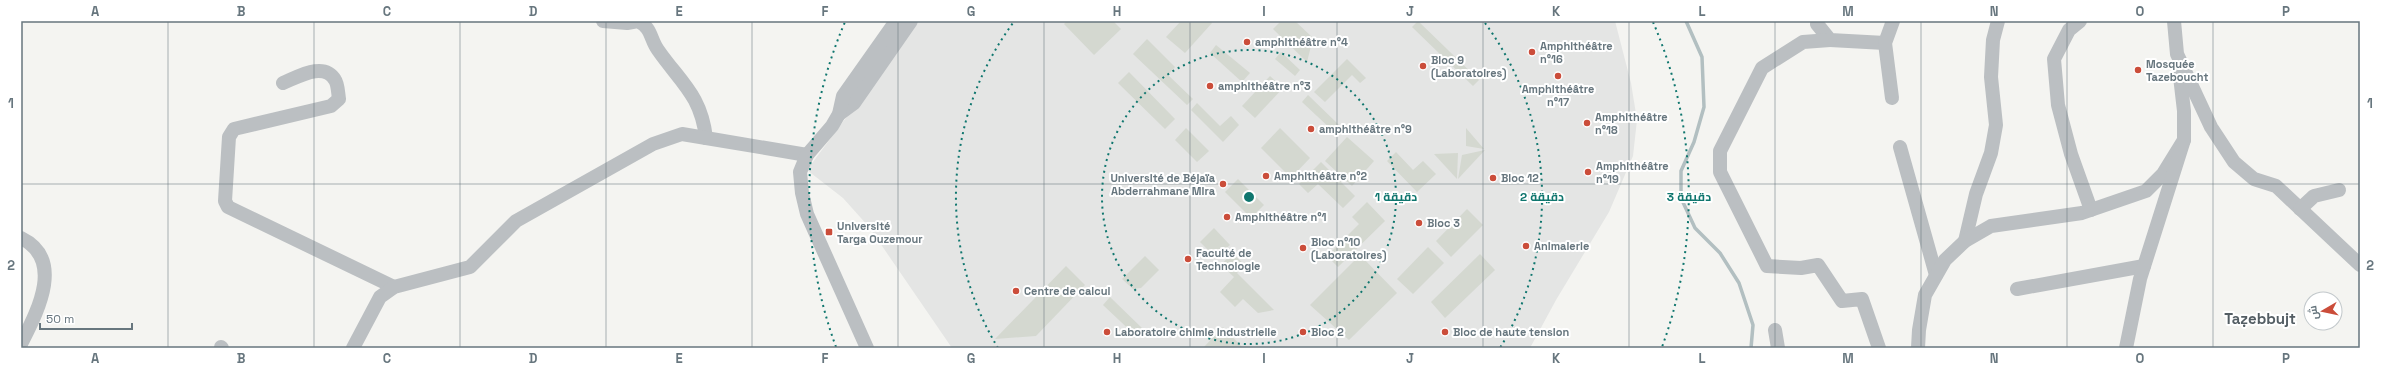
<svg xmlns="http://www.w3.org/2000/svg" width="2381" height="369" viewBox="0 0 2381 369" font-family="'Space Grotesk',Cairo,sans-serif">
<rect width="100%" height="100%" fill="#f4f4f1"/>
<polygon fill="#e4e5e4" points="918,21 1615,21 1631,83 1637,120 1633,156 1609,212 1556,300 1530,348 952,348 869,227 843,198 807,170"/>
<g fill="#d4d8d0">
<polygon points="1067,21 1113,21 1121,29 1094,55 1064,24"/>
<polygon points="1181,21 1210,21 1212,23 1185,53 1166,37"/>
<polygon points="1281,21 1295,21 1313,38 1307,62 1273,29"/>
<polygon points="1418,21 1479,80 1473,86 1412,27"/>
<polygon points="1147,39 1175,67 1168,75 1193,99 1187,105 1133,54"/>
<polygon points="1216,45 1250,73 1242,82 1210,53"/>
<polygon points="1281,52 1300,70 1295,76 1275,59"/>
<polygon points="1347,59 1366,78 1360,83 1352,75 1325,102 1314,92"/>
<polygon points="1129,72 1175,119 1165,129 1118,83"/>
<polygon points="1270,76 1283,88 1255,118 1242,106"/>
<polygon points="1308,95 1339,125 1333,131 1302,102"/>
<polygon points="1197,103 1220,126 1231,116 1239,125 1223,142 1191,110"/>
<polygon points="1186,128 1209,151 1197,162 1175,140"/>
<polygon points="1280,128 1310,158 1291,178 1261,148"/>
<polygon points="1466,128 1484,149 1466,146"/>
<polygon points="1347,137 1374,161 1352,186 1325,161"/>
<polygon points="1485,150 1458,179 1462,155"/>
<polygon points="1396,152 1413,170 1423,161 1436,174 1417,192 1387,161"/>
<polygon points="1458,153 1457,179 1434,154"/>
<polygon points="1321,162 1355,196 1343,208 1318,184 1308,193 1299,184"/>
<polygon points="1238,179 1264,205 1251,218 1225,192"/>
<polygon points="1367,202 1385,221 1338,267 1327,256 1359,224 1352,217"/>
<polygon points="1467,209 1483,225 1451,257 1436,241"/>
<polygon points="1214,228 1230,245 1216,258 1200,242"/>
<polygon points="1428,247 1444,263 1413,294 1397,279"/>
<polygon points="1232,253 1245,265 1237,273 1274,310 1258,313 1243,299 1235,307 1220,292 1234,277 1221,265"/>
<polygon points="1480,254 1495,270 1445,318 1431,302"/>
<polygon points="1360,255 1397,293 1349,340 1310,305"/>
<polygon points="1145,256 1159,270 1141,288 1133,289 1122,279"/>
<polygon points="1066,266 1085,285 1036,336 995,339"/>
<polygon points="1110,297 1144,330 1137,337 1103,305"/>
<polygon points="1223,327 1243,348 1203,348"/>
</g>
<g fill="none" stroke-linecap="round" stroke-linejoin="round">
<polyline stroke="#b2bfc1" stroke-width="3.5" points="1686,21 1702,57 1704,107 1694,142 1681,171 1681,198 1695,228 1720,253 1739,283 1753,325 1751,348"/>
<g stroke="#bbbfc2" stroke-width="14">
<path d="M603,21L627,23L638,21C652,28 650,39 658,50C681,83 701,95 706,138"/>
<polyline points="1818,21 1817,24 1830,40 1885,43"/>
<polyline points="2080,21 2069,30 2054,59 2058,105 2071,154 2091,210"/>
<polyline points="2174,21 2177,54 2211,127 2234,162 2254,179 2276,186 2360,265"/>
<polyline points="1830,40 1803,42 1762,68 1720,151 1720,172 1767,266 1801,268 1818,265 1842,301 1862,299 1879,348"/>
<path d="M283,83C298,77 324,61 335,80C338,84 338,93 339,99L331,106L234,129L229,137L225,201L228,207L394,287"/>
<polyline points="1892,98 1885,43 1893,21"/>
<polyline points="839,114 854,103 911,21"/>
<polyline points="1900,147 1936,275"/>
<polyline points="2300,209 2314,196 2339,190"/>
<path d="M21,238C66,260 36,314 21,344"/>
<polyline points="1965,241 1976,194 1991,153 1996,125 1991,77 1993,40 1998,21"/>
<polyline points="2017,289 2144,266"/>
<polyline points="1775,330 1778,348"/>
<polyline points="221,347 222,348"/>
<polyline points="353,348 380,297 394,287 470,267 516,221 653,144 682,134 807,155"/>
<polyline points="867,348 807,214 802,193 800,172 807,155 832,126 839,114 843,96 896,21"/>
<polyline points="1918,348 1919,330 1925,295 1945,260 1965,241 1991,226 2082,213 2146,191 2163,174 2184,140"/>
<polyline points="2126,348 2140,279 2184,140 2184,111 2179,68"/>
</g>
</g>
<path fill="none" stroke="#67767e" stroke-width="1" stroke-opacity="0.55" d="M168,21V348M314,21V348M460,21V348M606,21V348M752,21V348M898,21V348M1044,21V348M1190,21V348M1337,21V348M1483,21V348M1629,21V348M1775,21V348M1921,21V348M2067,21V348M2213,21V348M21,184H2360"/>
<g fill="none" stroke="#0f766e" stroke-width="2" stroke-dasharray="2 4">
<circle cx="1249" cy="197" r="147"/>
<path d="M998 348A293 293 0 0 1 1013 23M1485 23A293 293 0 0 1 1500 348"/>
<path d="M836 347A440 440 0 0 1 845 22M1653 22A440 440 0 0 1 1662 347"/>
</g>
<g fill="#cb4d3a" stroke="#fff" stroke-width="1.5">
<circle cx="1247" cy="42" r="4"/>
<circle cx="1532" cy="52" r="4"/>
<circle cx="1423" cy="66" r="4"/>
<circle cx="2138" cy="70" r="4"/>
<circle cx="1558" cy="76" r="4"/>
<circle cx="1210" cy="86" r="4"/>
<circle cx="1587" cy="123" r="4"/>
<circle cx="1311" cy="129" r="4"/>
<circle cx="1588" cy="172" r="4"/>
<circle cx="1266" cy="176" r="4"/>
<circle cx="1493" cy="178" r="4"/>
<circle cx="1223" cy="184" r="4"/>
<circle cx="1227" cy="217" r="4"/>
<circle cx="1419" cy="223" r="4"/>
<rect x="825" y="228" width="8" height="8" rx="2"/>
<circle cx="1526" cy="246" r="4"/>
<circle cx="1303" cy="248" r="4"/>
<circle cx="1188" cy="259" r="4"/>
<circle cx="1016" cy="291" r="4"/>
<circle cx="1107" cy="332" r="4"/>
<circle cx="1303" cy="332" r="4"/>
<circle cx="1445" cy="332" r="4"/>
</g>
<g text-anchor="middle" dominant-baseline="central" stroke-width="4" stroke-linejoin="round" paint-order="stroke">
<g font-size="11" font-weight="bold" fill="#67767e" stroke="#fff" text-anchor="start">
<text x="1255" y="42">amphithéâtre n°4</text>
<text x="1540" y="46">Amphithéâtre<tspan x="1540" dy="13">n°16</tspan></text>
<text x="1431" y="60">Bloc 9<tspan x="1431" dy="13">(Laboratoires)</tspan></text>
<text x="2146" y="64">Mosquée<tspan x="2146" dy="13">Tazeboucht</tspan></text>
<text x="1218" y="86">amphithéâtre n°3</text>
<text x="1558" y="89" text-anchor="middle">Amphithéâtre<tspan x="1558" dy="13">n°17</tspan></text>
<text x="1595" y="117">Amphithéâtre<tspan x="1595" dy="13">n°18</tspan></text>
<text x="1319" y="129">amphithéâtre n°9</text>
<text x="1596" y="166">Amphithéâtre<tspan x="1596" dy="13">n°19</tspan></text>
<text x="1274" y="176">Amphithéâtre n°2</text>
<text x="1215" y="178" text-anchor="end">Université de Béjaïa<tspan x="1215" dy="13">Abderrahmane Mira</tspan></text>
<text x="1501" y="178">Bloc 12</text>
<text x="1235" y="217">Amphithéâtre n°1</text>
<text x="1427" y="223">Bloc 3</text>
<text x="837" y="226">Université<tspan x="837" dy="13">Targa Ouzemour</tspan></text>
<text x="1311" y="242">Bloc n°10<tspan x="1311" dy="13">(Laboratoires)</tspan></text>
<text x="1534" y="246">Animalerie</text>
<text x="1196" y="253">Faculté de<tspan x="1196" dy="13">Technologie</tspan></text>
<text x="1024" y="291">Centre de calcul</text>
<text x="1115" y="332">Laboratoire chimie industrielle</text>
<text x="1311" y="332">Bloc 2</text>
<text x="1453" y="332">Bloc de haute tension</text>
</g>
<g font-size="15" font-weight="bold" fill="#545e64" stroke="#fff">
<text x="2260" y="318">Taẓebbujt</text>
</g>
</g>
<circle cx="1249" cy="197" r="6" fill="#0f766e" stroke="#fff" stroke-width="2"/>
<g font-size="12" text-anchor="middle" font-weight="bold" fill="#0f766e" stroke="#fff" stroke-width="4" stroke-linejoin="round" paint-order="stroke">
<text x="1396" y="201">1 دقيقة</text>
<text x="1542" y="201">2 دقيقة</text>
<text x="1689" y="201">3 دقيقة</text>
</g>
<rect width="2381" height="369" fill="none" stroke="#ffffff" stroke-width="44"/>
<g transform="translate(2323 311) rotate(261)"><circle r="19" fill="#ffffff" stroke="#c2c8cb"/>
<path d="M0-3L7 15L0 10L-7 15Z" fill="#cb4d3a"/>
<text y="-6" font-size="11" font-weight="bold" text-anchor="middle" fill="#67767e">ش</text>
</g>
<path d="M40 323v6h92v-6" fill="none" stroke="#67767e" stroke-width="2"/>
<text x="46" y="323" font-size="12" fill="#67767e" stroke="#ffffff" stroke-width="3" paint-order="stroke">50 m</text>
<rect x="22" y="22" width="2337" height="325" fill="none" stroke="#67767e" stroke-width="1.5"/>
<g font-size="13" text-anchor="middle" font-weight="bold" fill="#67767e">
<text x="95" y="16">A</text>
<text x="241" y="16">B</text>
<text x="387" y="16">C</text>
<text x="533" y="16">D</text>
<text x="679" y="16">E</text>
<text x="825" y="16">F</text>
<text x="971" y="16">G</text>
<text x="1117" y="16">H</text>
<text x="1264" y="16">I</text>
<text x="1410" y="16">J</text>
<text x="1556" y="16">K</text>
<text x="1702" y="16">L</text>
<text x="1848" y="16">M</text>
<text x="1994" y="16">N</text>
<text x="2140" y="16">O</text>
<text x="2286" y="16">P</text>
<text x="11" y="108">1</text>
<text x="2370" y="108">1</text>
<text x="11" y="270">2</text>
<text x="2370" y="270">2</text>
<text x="95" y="363">A</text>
<text x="241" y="363">B</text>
<text x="387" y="363">C</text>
<text x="533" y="363">D</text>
<text x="679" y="363">E</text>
<text x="825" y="363">F</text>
<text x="971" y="363">G</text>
<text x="1117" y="363">H</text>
<text x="1264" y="363">I</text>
<text x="1410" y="363">J</text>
<text x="1556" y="363">K</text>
<text x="1702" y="363">L</text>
<text x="1848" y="363">M</text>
<text x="1994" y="363">N</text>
<text x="2140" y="363">O</text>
<text x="2286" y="363">P</text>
</g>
</svg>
